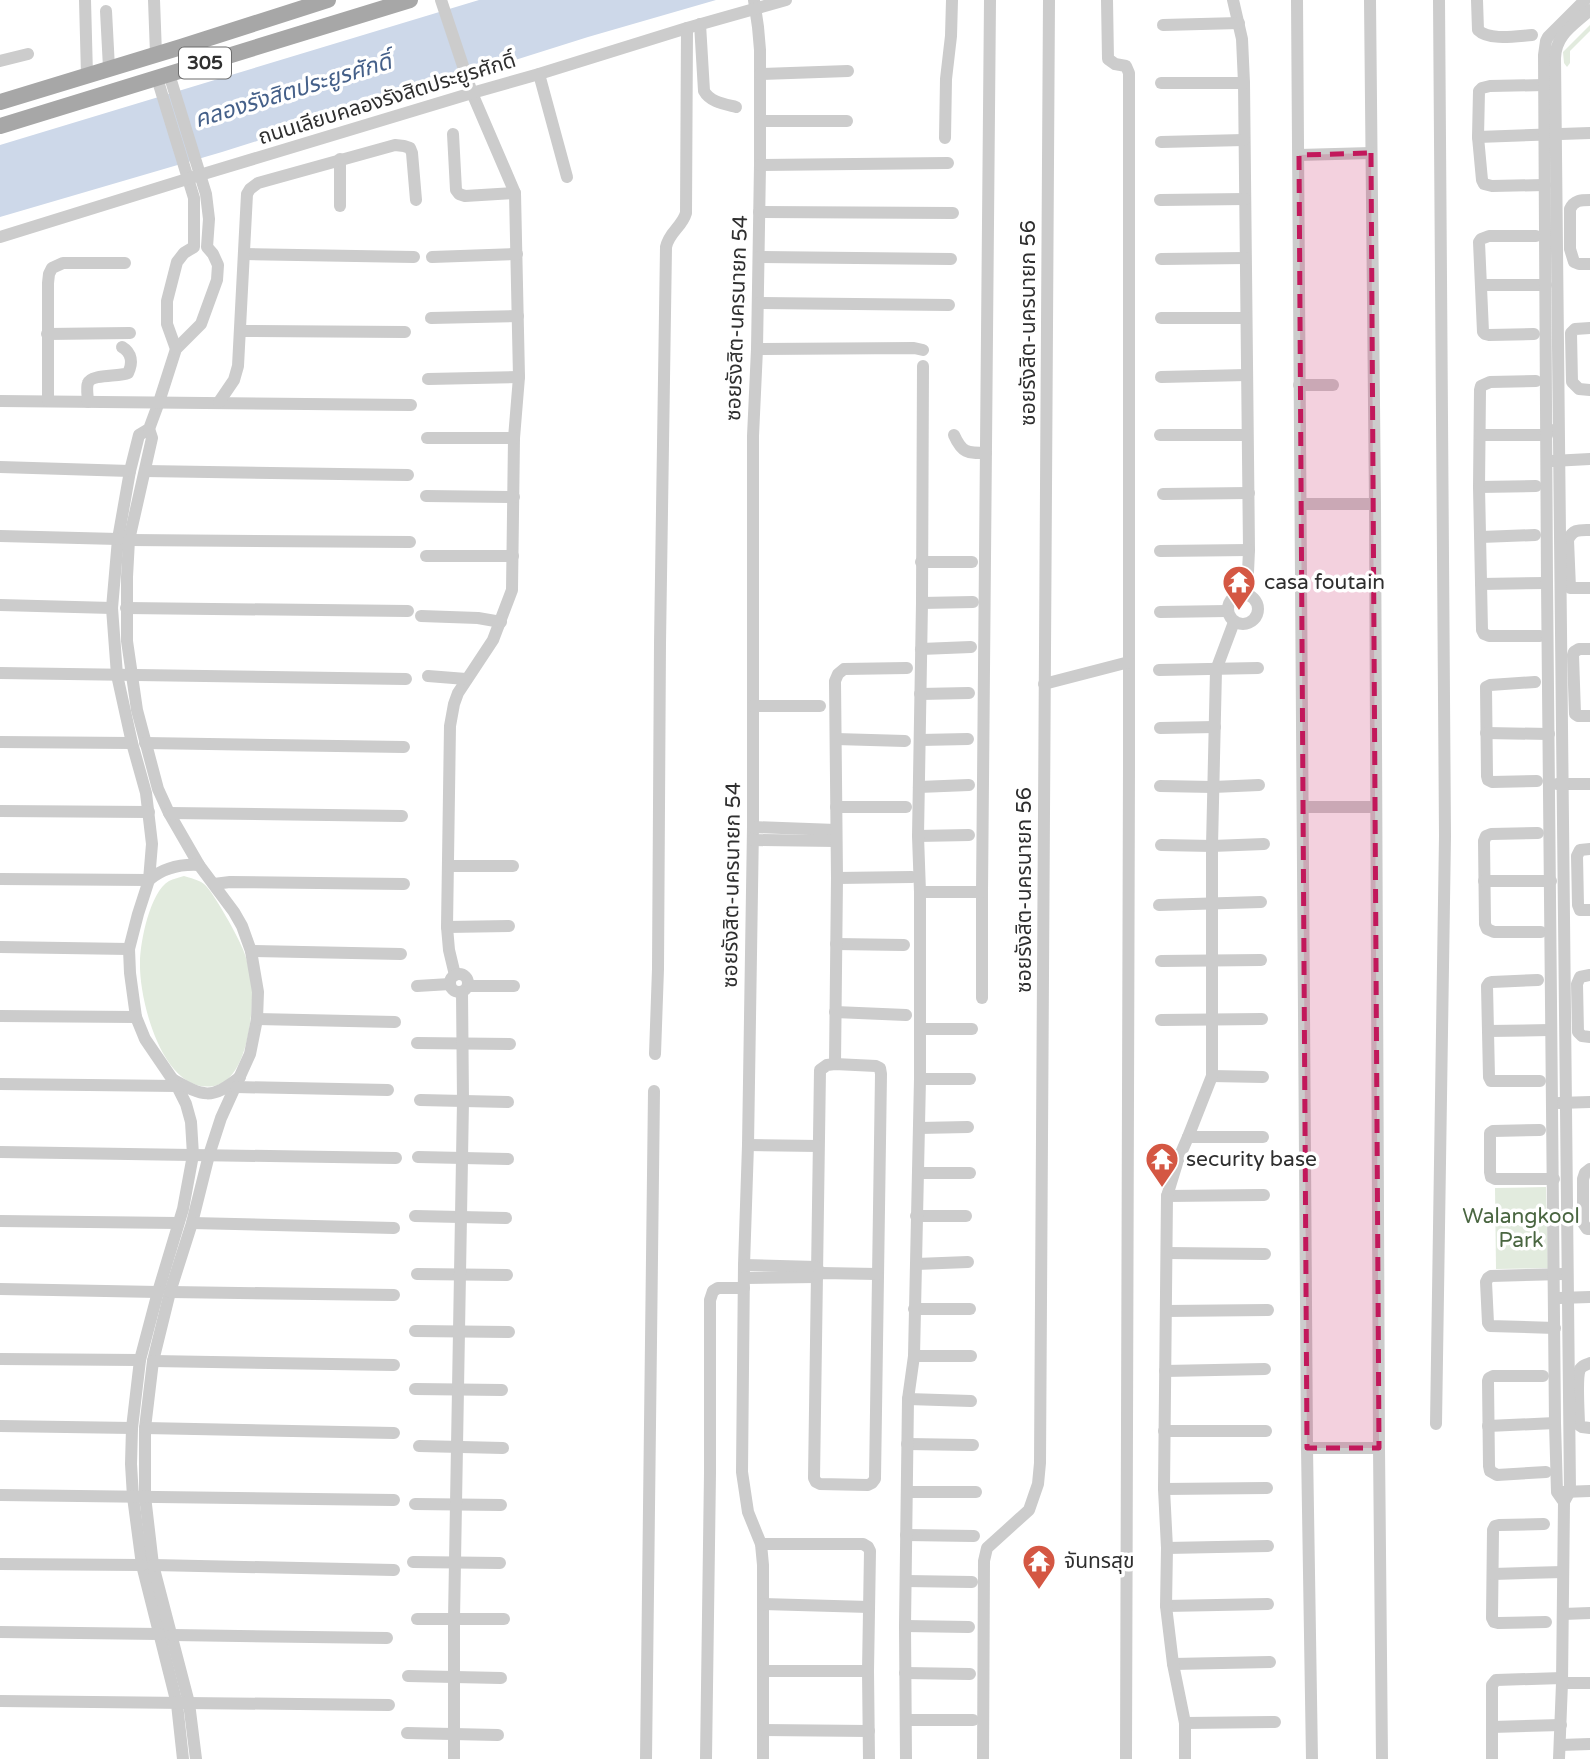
<svg xmlns="http://www.w3.org/2000/svg" width="1590" height="1759" viewBox="0 0 1590 1759" font-family="'Varela Round','Noto Sans Thai',sans-serif">
<rect width="100%" height="100%" fill="#fff"/>
<g fill="#e2ebde">
<polygon points="1590,25 1590,31 1570,51 1570,63 1567,67 1564,63 1563,52"/>
<path d="M184,876C190,878 199,880 204,884C213,891 240,940 244,952C248,962 251,978 252,988C253,1015 247,1080 214,1086C163,1095 139,1001 140,963C140,942 150,892 169,881C173,879 180,877 184,876Z"/>
<polygon points="1546,1187 1548,1268 1496,1269 1495,1188"/>
</g>
<polygon fill="#cdd8e9" points="479,0 716,0 588,37 222,152 0,217 0,145"/>
<g fill="none" stroke-linecap="round" stroke-linejoin="round">
<g stroke="#ccc" stroke-width="12">
<polyline points="85,0 87,75"/>
<polyline points="154,0 156,54"/>
<polyline points="441,0 472,93 515,193 519,377 514,438 512,590 493,640 458,693 454,704 450,726 447,927 449,950 455,975"/>
<polyline points="754,0 758,27 760,50 760,165 757,349 753,436 753,827 748,1145 744,1265 742,1472 748,1512 761,1544 763,1565 763,1759"/>
<polyline points="1107,0 1108,59 1115,64 1126,66 1129,73 1129,765 1126,1759"/>
<polyline points="1233,0 1242,39 1244,83 1249,550 1247,595"/>
<polyline points="1297,0 1307,1448 1312,1759"/>
<polyline points="1370,0 1375,504 1379,1448 1382,1759"/>
<path d="M1477,0L1478,30C1489,41 1517,36 1532,35"/>
<polyline points="106,11 109,68"/>
<path d="M700,24L704,91C710,102 724,104 736,107"/>
<polyline points="1163,25 1239,23"/>
<polyline points="0,61 28,54"/>
<polyline points="169,74 206,194 209,219 207,247 213,254 218,265 217,280 201,324 176,349 159,402 149,429 139,435 130,471 118,539 112,608 117,675 132,743 146,793 152,844 149,880 138,914 129,949 130,973 136,1017 145,1039 177,1086 186,1104 191,1122 193,1155 183,1209 158,1292 140,1360 132,1428 131,1464 133,1497 142,1565 177,1704 183,1759"/>
<polyline points="539,74 567,177"/>
<polyline points="760,74 848,71"/>
<polyline points="157,78 194,198 194,247 184,253 177,262 167,301 167,324 176,349"/>
<polyline points="1161,83 1244,83"/>
<polyline points="1545,85 1490,86 1482,88 1479,91 1478,137 1482,180 1484,184 1492,186 1545,185"/>
<polyline points="761,121 847,121"/>
<polyline points="453,134 456,190 459,194 465,196 515,193"/>
<polyline points="1478,137 1590,133"/>
<polyline points="945,138 946,79 951,36 952,0"/>
<polyline points="1161,142 1244,140"/>
<polyline points="1299,155 1371,153"/>
<polyline points="340,159 340,206"/>
<polyline points="760,165 948,163"/>
<polyline points="1160,200 1245,199"/>
<path d="M1590,200C1581,200 1574,200 1570,209V249L1574,262L1579,264H1590"/>
<polyline points="759,212 953,213"/>
<polyline points="0,237 200,175 472,93 539,74 687,28 786,0"/>
<polyline points="245,254 414,257"/>
<polyline points="432,257 517,254"/>
<polyline points="759,257 951,259"/>
<polyline points="1161,259 1245,258"/>
<polyline points="1481,285 1546,285"/>
<polyline points="759,303 949,305"/>
<polyline points="431,318 518,316"/>
<polyline points="1161,318 1246,318"/>
<polyline points="1590,328 1575,329 1571,333 1572,382 1579,389 1590,390"/>
<polyline points="240,331 405,332"/>
<polyline points="47,334 130,333"/>
<polyline points="1534,334 1489,335 1485,334 1483,332 1479,242 1481,239 1489,236 1536,236"/>
<polyline points="757,349 914,348 923,350"/>
<polyline points="1161,377 1247,375"/>
<polyline points="428,379 519,377"/>
<polyline points="1536,381 1490,382 1481,386 1480,390 1479,487 1536,486"/>
<polyline points="1299,385 1333,385"/>
<polyline points="0,401 411,405"/>
<polyline points="48,401 48,283 49,274 52,268 63,263 125,263"/>
<path d="M88,402C88,397 86,388 88,383C91,374 119,377 128,373C133,363 132,353 122,347"/>
<polyline points="219,402 234,380 238,366 247,194 250,189 258,183 395,145 404,146 410,148 412,153 416,200"/>
<polyline points="149,429 152,438 129,540 127,577 127,641 137,710 158,789 169,813 199,865 234,912 242,926 251,951 258,992 257,1019 250,1054 221,1118 209,1155 192,1223 170,1292 153,1361 145,1428 145,1496 153,1565 189,1703 196,1759"/>
<path d="M954,435C962,453 967,453 986,453"/>
<polyline points="1160,435 1247,435"/>
<polyline points="1480,435 1547,435 1549,429"/>
<polyline points="427,438 514,438"/>
<polyline points="1552,461 1590,459"/>
<polyline points="0,467 130,471"/>
<polyline points="145,471 408,475"/>
<polyline points="1479,487 1482,630 1484,634 1489,636 1540,636"/>
<polyline points="1163,494 1249,493"/>
<polyline points="426,496 514,497"/>
<polyline points="1301,504 1375,504"/>
<path d="M1590,530C1579,530 1573,529 1568,540L1570,588H1590"/>
<polyline points="0,536 118,539"/>
<polyline points="1481,537 1535,535"/>
<polyline points="129,540 410,542"/>
<polyline points="1160,551 1249,550"/>
<polyline points="426,556 513,556"/>
<polyline points="921,562 972,562"/>
<polyline points="1481,584 1547,583"/>
<circle cx="1243" cy="609" r="15"/>
<polyline points="922,603 973,602"/>
<polyline points="0,605 112,608"/>
<polyline points="126,608 408,611"/>
<polyline points="1160,612 1227,611"/>
<polyline points="421,616 478,618 501,622"/>
<polyline points="921,649 971,647"/>
<polyline points="1590,649 1579,649 1574,652 1573,655 1575,714 1578,716 1590,716"/>
<polyline points="1159,670 1258,668"/>
<polyline points="0,673 406,679"/>
<polyline points="428,676 466,679"/>
<polyline points="1535,682 1490,685 1486,687 1487,776 1488,780 1492,782 1537,781"/>
<polyline points="1044,684 1129,662"/>
<polyline points="920,694 969,693"/>
<polyline points="753,706 820,706"/>
<polyline points="1160,728 1215,727"/>
<polyline points="1486,733 1549,734"/>
<polyline points="836,739 905,741"/>
<polyline points="920,740 968,739"/>
<polyline points="0,742 132,743"/>
<polyline points="145,743 404,747"/>
<polyline points="1557,784 1590,784"/>
<polyline points="1160,786 1213,787 1259,785"/>
<polyline points="919,787 969,785"/>
<polyline points="836,807 906,807"/>
<polyline points="1303,807 1376,807"/>
<polyline points="0,811 149,812"/>
<polyline points="169,813 402,816"/>
<polyline points="753,827 836,830"/>
<polyline points="1538,833 1491,834 1486,836 1484,841 1485,924 1487,929 1494,932 1541,932"/>
<polyline points="918,836 969,835"/>
<polyline points="753,840 836,841"/>
<polyline points="1161,845 1212,846 1264,844"/>
<polyline points="1590,849 1580,850 1577,856 1578,905 1580,910 1590,910"/>
<polyline points="448,866 513,866"/>
<polyline points="837,878 912,877"/>
<path d="M0,879L149,880C163,868 180,864 199,865"/>
<polyline points="1484,881 1551,881"/>
<polyline points="214,884 230,882 404,884"/>
<polyline points="920,892 918,836 922,603 923,366"/>
<polyline points="982,892 982,998"/>
<polyline points="1159,905 1261,902"/>
<polyline points="447,927 509,926"/>
<polyline points="836,944 904,945"/>
<polyline points="0,947 129,949"/>
<polyline points="251,951 401,954"/>
<polyline points="1161,961 1261,960"/>
<circle cx="459" cy="983" r="9"/>
<polyline points="1590,975 1580,977 1577,984 1578,1032 1582,1036 1590,1037"/>
<polyline points="1538,980 1492,982 1489,983 1487,986 1489,1077 1491,1081 1540,1081"/>
<polyline points="417,986 450,984"/>
<polyline points="468,986 514,986"/>
<polyline points="835,1012 906,1015"/>
<polyline points="0,1016 136,1017"/>
<polyline points="257,1019 395,1022"/>
<polyline points="1161,1020 1262,1019"/>
<polyline points="920,1029 972,1029"/>
<polyline points="1488,1031 1550,1030"/>
<polyline points="417,1043 510,1044"/>
<path d="M655,1054L658,969L660,643L666,247C669,232 682,227 686,213L687,28"/>
<polygon points="835,1064 876,1066 880,1068 881,1074 875,1479 872,1483 868,1485 820,1484 816,1482 814,1478 820,1070 827,1065"/>
<polyline points="835,1064 837,878 835,681 838,674 844,669 907,668"/>
<polyline points="1212,1076 1263,1077"/>
<path d="M172,1079C204,1097 211,1100 240,1077"/>
<polyline points="920,1079 970,1079"/>
<polyline points="0,1084 177,1086"/>
<polyline points="236,1087 388,1090"/>
<polyline points="420,1100 508,1102"/>
<polyline points="1559,1103 1590,1102"/>
<polyline points="919,1128 968,1127"/>
<polyline points="1540,1130 1493,1131 1490,1133 1490,1172 1491,1177 1495,1179 1554,1179"/>
<polyline points="1188,1137 1263,1137"/>
<polyline points="748,1145 818,1146"/>
<polyline points="0,1152 396,1158"/>
<polyline points="418,1157 508,1159"/>
<polyline points="1590,1169 1585,1173 1583,1179 1583,1223 1587,1229 1590,1229"/>
<polyline points="918,1173 970,1173"/>
<polyline points="1167,1196 1264,1195"/>
<polyline points="415,1216 506,1218"/>
<polyline points="916,1216 966,1216"/>
<polyline points="0,1221 178,1223"/>
<polyline points="192,1223 394,1228"/>
<polyline points="1167,1253 1265,1254"/>
<polyline points="916,1264 968,1262"/>
<polyline points="744,1265 816,1267 821,1273"/>
<polyline points="417,1274 507,1275"/>
<polyline points="744,1278 816,1277 821,1273 877,1274"/>
<polyline points="0,1289 158,1292"/>
<polyline points="170,1292 394,1295"/>
<polyline points="1559,1298 1590,1297"/>
<polyline points="914,1309 970,1309"/>
<polyline points="1166,1311 1268,1310"/>
<polyline points="1555,1328 1490,1326 1488,1323 1486,1282 1488,1278 1491,1276 1563,1274"/>
<polyline points="415,1331 509,1332"/>
<polyline points="914,1356 971,1356"/>
<polyline points="0,1359 140,1360"/>
<polyline points="153,1361 394,1365"/>
<path d="M1590,1363C1586,1365 1583,1365 1580,1369C1576,1378 1579,1413 1579,1425L1582,1427L1590,1428"/>
<polyline points="1165,1371 1265,1369"/>
<polyline points="1543,1376 1493,1376 1489,1378 1488,1381 1489,1466 1490,1471 1497,1475 1546,1472"/>
<polyline points="415,1389 502,1390"/>
<polyline points="908,1399 971,1401"/>
<polyline points="1436,1424 1445,836 1439,0"/>
<polyline points="0,1426 132,1428"/>
<polyline points="1488,1426 1555,1423"/>
<polyline points="145,1428 394,1433"/>
<polyline points="1164,1431 1266,1431"/>
<polyline points="907,1444 973,1445"/>
<polyline points="419,1446 503,1448"/>
<polyline points="1307,1448 1379,1448"/>
<polyline points="1164,1489 1267,1488"/>
<polyline points="907,1492 976,1492"/>
<polyline points="1562,1492 1590,1491"/>
<polyline points="0,1495 394,1500"/>
<polyline points="1564,1502 1557,1492 1555,1423 1547,583 1544,55 1546,41 1548,37 1585,0"/>
<polyline points="415,1504 501,1505"/>
<polyline points="1544,1524 1499,1525 1495,1526 1493,1530 1492,1618 1494,1622 1498,1623 1546,1622"/>
<polyline points="906,1535 974,1536"/>
<polyline points="761,1544 863,1544 868,1547 870,1551 868,1671 869,1759"/>
<polyline points="1167,1548 1268,1546"/>
<polyline points="413,1562 500,1563"/>
<polyline points="0,1564 142,1565"/>
<polyline points="153,1565 394,1570"/>
<polyline points="1493,1574 1563,1572"/>
<polyline points="906,1581 972,1582"/>
<polyline points="763,1604 869,1607"/>
<polyline points="1166,1606 1268,1604"/>
<polyline points="1563,1614 1590,1613"/>
<polyline points="417,1619 504,1619"/>
<polyline points="905,1626 969,1627"/>
<polyline points="0,1632 159,1634"/>
<polyline points="172,1635 387,1638"/>
<polyline points="1173,1664 1270,1662"/>
<polyline points="763,1671 868,1671"/>
<polyline points="905,1673 970,1674"/>
<polyline points="408,1676 501,1678"/>
<polyline points="1562,1683 1590,1683"/>
<polyline points="0,1701 389,1705"/>
<polyline points="906,1720 973,1720"/>
<polyline points="1185,1723 1275,1722"/>
<polyline points="1492,1727 1561,1725"/>
<polyline points="763,1730 869,1731"/>
<polyline points="407,1733 498,1735"/>
<polyline points="1560,1745 1590,1744"/>
<polyline points="454,1759 454,1619 463,1101 462,992"/>
<polyline points="646,1759 654,1091"/>
<polyline points="706,1759 710,1473 710,1300 713,1291 718,1288 744,1288"/>
<polyline points="906,1759 905,1626 908,1399 914,1356 920,1079 920,892 982,892 990,0"/>
<polyline points="983,1759 984,1561 987,1548 1029,1510 1038,1484 1040,1463 1049,0"/>
<polyline points="1185,1759 1185,1723 1173,1664 1166,1606 1167,1548 1164,1489 1167,1196 1178,1160 1188,1137 1212,1076 1212,846 1216,670 1234,622"/>
<polyline points="1492,1759 1492,1685 1496,1680 1562,1678"/>
<path d="M1559,1759L1562,1683L1564,1502L1570,1491L1555,58C1556,34 1574,25 1590,10"/>
</g>
<g stroke="#a7a7a7" stroke-width="16">
<polyline points="0,102 181,47 328,0"/>
<polyline points="0,126 410,0"/>
</g>
</g>
<path fill="#c2185b" fill-opacity="0.2" stroke="#c2185b" stroke-width="5" stroke-dasharray="14 9" stroke-linejoin="round" d="M1371,153L1379,1448H1307L1299,155Z"/>
<defs>
<symbol id="temple-pin" viewBox="-11 -11 22 30"><path d="M0 17L-7.5 6A9.5 9.5 0 1 1 7.5 6Z" fill="#d45743" stroke="#fff"/><path d="M0-6L5-2H3V0L6.5 2.5H4V6H1.5V3h-3V6H-4V2.5H-6.5L-3 0V-2H-5Z" fill="#fff"/></symbol>
</defs>
<g fill-rule="evenodd">
<use href="#temple-pin" x="1220" y="563" width="38" height="52"/>
<use href="#temple-pin" x="1143" y="1140" width="38" height="52"/>
<use href="#temple-pin" x="1020" y="1542" width="38" height="52"/>
</g>
<g text-anchor="middle" dominant-baseline="central" stroke-width="7" stroke-linejoin="round" paint-order="stroke">
<rect fill="#fff" stroke="#6d6d6d" stroke-width="2" x="179" y="47.5" width="52" height="31" rx="5"/>
<g font-size="19" font-weight="bold" fill="#2f2f2f">
<text x="205" y="63">305</text>
</g>
<g font-size="21" fill="#2f2f2f" stroke="#fff">
<text transform="translate(387 99) rotate(-17)">ถนนเลียบคลองรังสิตประยูรศักดิ์</text>
<text transform="translate(737 318) rotate(-88)">ซอยรังสิต-นครนายก 54</text>
<text transform="translate(1028 323) rotate(-90)">ซอยรังสิต-นครนายก 56</text>
<text transform="translate(732 885) rotate(-89)">ซอยรังสิต-นครนายก 54</text>
<text transform="translate(1024 890) rotate(-90)">ซอยรังสิต-นครนายก 56</text>
</g>
<g font-size="21" fill="#2f2f2f" stroke="#fff" text-anchor="start">
<text x="1264" y="582">casa foutain</text>
<text x="1186" y="1159">security base</text>
<text x="1064" y="1561">จันทรสุข</text>
</g>
<g font-size="21" fill="#4a6641" stroke="#fff">
<text x="1521" y="1216">Walangkool<tspan x="1521" dy="24">Park</tspan></text>
</g>
<g font-size="23" font-style="italic" fill="#456089" stroke="#fff">
<text transform="translate(293 91) rotate(-17)">คลองรังสิตประยูรศักดิ์</text>
</g>
</g>
</svg>
